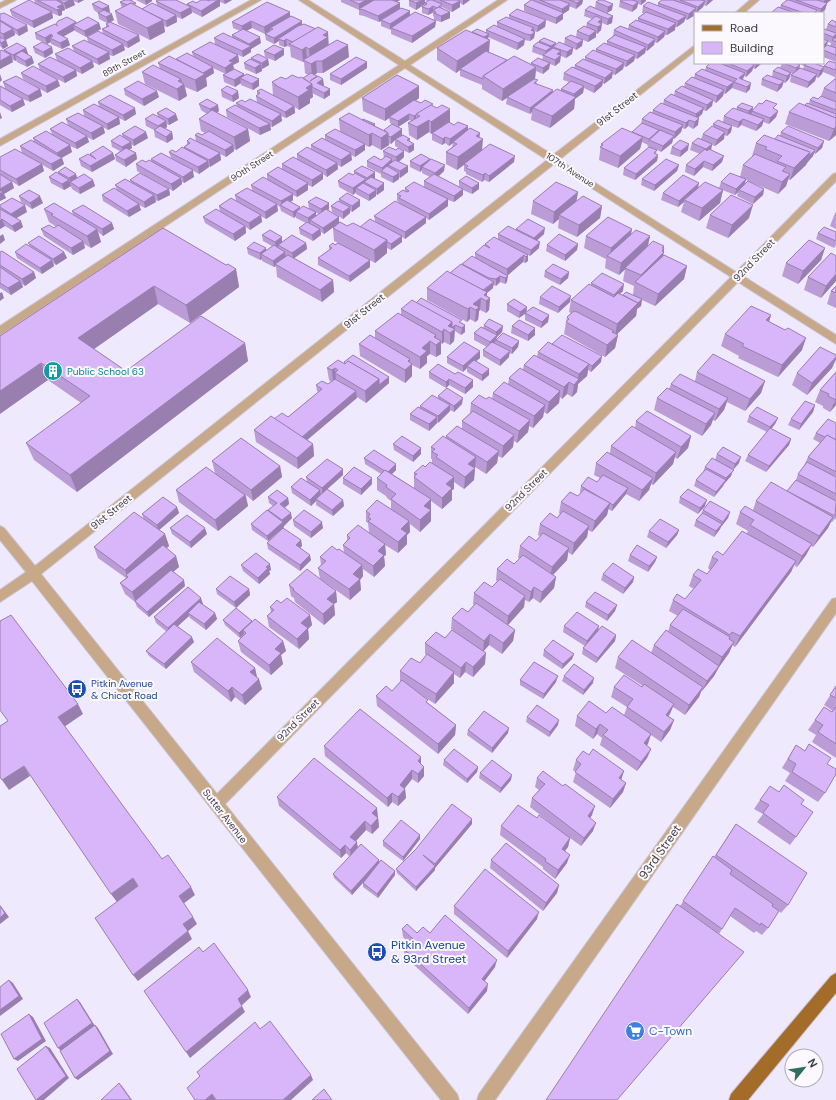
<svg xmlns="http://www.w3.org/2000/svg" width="836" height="1100" viewBox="0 0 836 1100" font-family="'DM Sans',sans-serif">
<rect width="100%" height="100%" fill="#efe9fd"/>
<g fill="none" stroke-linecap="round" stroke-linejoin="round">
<defs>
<g id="street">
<polygon points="6,0 16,0 0,8 0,3"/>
<polygon points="251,0 261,0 0,146 0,139"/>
<path d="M299,0H308L405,61L498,0H507L410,65L553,155L695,45V51L559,160L736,272L833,174L836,173V181L743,276L836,335V344L738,282L225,804L457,1094L459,1100H441L32,581L0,602V590L26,572L0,540V526L4,528L35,566L547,160L405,68L0,335V326L399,65ZM554,164L731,277L217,794L41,574Z"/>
<polygon points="750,0 759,0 744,13 735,13"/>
<polygon points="836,598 836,613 495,1100 477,1100 479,1094 832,599"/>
</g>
<polygon id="primary" points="836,973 836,993 748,1100 729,1100 731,1094 831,976"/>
</defs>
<use href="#street" stroke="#cbc6d8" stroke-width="2"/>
<use href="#primary" stroke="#cbc6d8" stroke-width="2"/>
<use href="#street" fill="#c7a888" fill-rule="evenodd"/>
<use href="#primary" fill="#a46c29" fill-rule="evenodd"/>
</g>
<g fill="#bb9cd7" fill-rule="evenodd">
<polygon points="34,0 84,0 78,3 74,1 75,5 66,9 65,9 65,10 62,11 62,15 59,16 52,13 53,18 34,28 12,16 10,10 35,3"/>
<polygon points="125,0 133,0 132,1 137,6 142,9 157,6 156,1 188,6 187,4 210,0 232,0 225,4 220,2 220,6 202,17 192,12 192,13 182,19 177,17 177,22 167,27 164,26 165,32 150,40 118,24 115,11 122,8 120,2"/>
<polygon points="136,0 152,0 152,1 146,5"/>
<polygon points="341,0 400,0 396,2 400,8 410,15 436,21 435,27 412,43 391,34 391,30 381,26 381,21 379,22 364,16 359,15 359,10 341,2"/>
<polygon points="409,0 425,0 425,3 427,1 425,0 470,0 463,5 460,3 460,7 452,12 442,7 442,8 450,12 450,18 441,22 434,20 434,17 433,16 433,13 428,15 422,13 422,7 425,5 425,4 416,10 409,6"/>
<polygon points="534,0 583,0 582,4 576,9 569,6 569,10 563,14 563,19 556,24 524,11 524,5 534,1"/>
<polygon points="599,0 612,10 607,13 598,10 612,23 607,25 602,23 602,24 601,30 597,34 596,33 596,37 588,42 583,40 582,46 576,50 573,48 572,54 566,58 561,56 560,62 555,66 550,64 549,69 543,74 536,71 535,79 537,84 553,92 561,91 561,89 569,82 563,80 564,73 574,68 575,65 585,60 585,57 596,51 596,49 607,44 607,41 613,36 614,30 628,29 629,25 638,20 638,18 644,13 642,13 643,6 658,6 658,3 662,0 713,0 706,6 704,5 703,7 696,13 695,12 695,15 687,20 685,19 684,22 677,27 675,27 675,30 667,35 665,35 664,37 657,43 655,42 654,45 647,51 646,50 645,53 637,59 635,58 634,61 626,67 624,66 623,69 615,75 612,74 612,78 604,84 603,83 602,86 594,93 584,88 583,93 575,99 574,109 550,128 531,120 532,112 530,114 506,104 507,98 502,101 482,89 482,85 460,76 460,70 456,73 437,60 437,48 472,32 486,33 486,30 497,26 497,22 509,18 509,15 546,20 545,27 537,32 534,31 535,32 534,38 530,41 524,40 524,45 517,50 488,37 488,52 507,60 531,64 531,63 542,60 543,56 532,52 533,46 539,42 539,41 555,45 564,45 565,38 576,37 577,31 586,27 587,23 592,19 584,16 585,10 595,8 596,2"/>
<polygon points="621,0 646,0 646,1 641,5 638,4 637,8 632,12 619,7 620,1"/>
<polygon points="787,0 831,0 827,3 825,10 821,13 772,13 772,12 780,7 781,5"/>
<polygon points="92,4 110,12 109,12 114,20 111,22 140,41 128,48 124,46 125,50 113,56 109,55 110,59 99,65 93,62 94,67 82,74 76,71 77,76 65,83 40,70 38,64 57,61 55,54 74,51 72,46 88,42 87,37 103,34 102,29 106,27 106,24 107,23 99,19 98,13 94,10"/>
<polygon points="0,14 28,31 19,36 15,33 15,35 6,40 8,46 3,49 0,46"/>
<polygon points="290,16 302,25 328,32 328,45 349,57 323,73 317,73 315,75 317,76 317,77 324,85 323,86 330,89 330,95 324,99 312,93 313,97 310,99 310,103 299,110 295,107 295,113 286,118 281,116 282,121 272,127 270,126 271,130 260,135 227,117 226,110 237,106 236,103 245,102 257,102 256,96 257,95 257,91 276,97 273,95 272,82 286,79 303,78 308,75 305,73 304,62 303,62 291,57 290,47 287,46 284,47 279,45 279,41 274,44 266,40 265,34 270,30 265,34 252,28 246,30 261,43 251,49 251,52 243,57 236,54 238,55 239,62 233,65 234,69 245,75 259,79 259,86 253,90 241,85 241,83 235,87 224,82 223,75 226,74 213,68 214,73 206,78 207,86 197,92 185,87 187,96 179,101 145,84 142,72 160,68 158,63 193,56 192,52 215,44 214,38 232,37 232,35 240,31 233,28 232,22"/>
<polygon points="76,22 77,23 99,23 101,29 86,37 75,31 75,30 63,37 70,45 62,49 51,44 51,42 47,44 36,39 35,33 56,25 56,24"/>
<path d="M836,22V62L823,57V30L826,29L828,24ZM828,42L831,43L830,46L827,45Z"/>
<polygon points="33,47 52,47 53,53 45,58 35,53"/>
<polygon points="26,48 28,54 34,63 27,67 17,62 16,60 15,61 12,59 13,62 0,69 0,51 5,52 4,50"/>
<polygon points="264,51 284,55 275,61 265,57"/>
<polygon points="251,58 268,59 269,65 262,69 262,71 256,74 245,69 244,63 251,60"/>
<polygon points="367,62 367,68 341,85 330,80 330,74"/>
<polygon points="710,63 762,63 755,69 753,68 752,71 746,77 744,76 742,80 750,89 746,93 732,88 725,94 724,93 723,96 716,103 713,101 712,106 706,111 703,110 702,114 698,118 698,125 693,129 688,126 685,129 682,128 681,132 674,139 673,138 672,143 661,152 657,150 656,154 658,155 657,161 635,180 623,175 624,168 649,147 647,146 648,145 642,142 640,149 618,168 599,160 601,144 632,132 641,124 642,119 652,113 653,110 663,104 664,100 674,95 675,91 684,87 685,83 694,78 695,74 705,70 706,67"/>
<polygon points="782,63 799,69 803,69 804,66 797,63 814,63 823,67 824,66 836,63 836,135 829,141 785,124 789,112 809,103 810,100 818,99 821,96 824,88 835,79 835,77 823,72 818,78 816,77 815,81 807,88 790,82 791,75 793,74 791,73 789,79 785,83 783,82 782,87 777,92 761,85 762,79 772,77 773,71 780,68"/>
<polygon points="21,73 60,86 47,93 23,79"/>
<polygon points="3,82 40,89 42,96 30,102 23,99 25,105 12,112 0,105 0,86 5,88"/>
<polygon points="124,89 159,97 144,106 125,95"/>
<polygon points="221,90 239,98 233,102 222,97"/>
<polygon points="362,98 419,98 416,101 421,103 433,106 450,122 449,122 454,125 468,126 468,130 479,137 482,150 514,162 489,182 484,180 482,182 466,174 466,172 464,171 464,165 457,170 446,164 446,152 452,147 453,143 449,146 445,143 442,145 432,140 432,133 431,134 429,132 417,140 409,135 408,123 412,121 409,120 398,127 402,129 402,135 410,139 410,141 414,144 414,150 409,153 395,146 395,140 391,144 388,143 389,145 381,150 372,145 369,147 365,145 365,150 355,157 351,155 352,160 341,167 338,165 338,169 327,177 323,174 323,179 312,187 308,185 308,190 297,197 293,195 293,200 291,202 300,207 300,209 316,212 316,216 319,214 309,209 308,202 329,209 328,210 339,217 339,223 347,226 360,227 375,221 374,216 399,203 399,202 397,201 397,194 405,191 405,188 424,187 424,181 430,177 422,173 422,170 420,172 410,167 410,161 430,159 430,160 444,171 438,177 459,187 459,181 479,189 472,194 463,190 463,195 454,202 448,200 448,206 429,220 426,218 426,223 405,239 402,237 402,242 391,250 387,248 387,253 375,263 345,247 370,267 350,282 318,265 318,258 329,250 329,246 335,245 338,243 334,241 333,228 336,225 324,234 321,232 321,235 313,241 300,234 299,228 306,223 296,218 296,216 294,218 281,211 280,207 277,205 278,211 266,219 261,216 262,222 250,230 246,227 246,233 235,241 205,223 203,217 220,212 219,206 236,201 235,195 252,190 251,185 267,180 267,174 282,170 282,164 297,160 297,154 311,149 311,145 325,140 325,135 340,131 339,119 375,126 384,130 396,126 390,123 389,118 385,121 363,111"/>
<polygon points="98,102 136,114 125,121 119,118 120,124 108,130 103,127 105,133 93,140 87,137 89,142 77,149 70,146 72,152 62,158 64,164 53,171 22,153 20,146 34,141 33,138 52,134 50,129 68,125 66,119 84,116 83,110 99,106"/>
<polygon points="199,104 219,111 217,113 248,129 250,141 236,150 234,149 234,151 226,157 201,144 220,153 221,160 210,167 209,166 209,167 199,174 171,158 169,152 176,152 184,148 184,147 187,144 187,141 196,141 195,135 202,135 205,133 201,131 199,119 207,114 201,110"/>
<polygon points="737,107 753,107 753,109 775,109 778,111 776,117 769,124 763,122 762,126 756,131 741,125 738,128 732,126 731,132 727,136 724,135 724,139 715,146 712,145 711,150 722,162 712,171 703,167 694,176 685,172 686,165 700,154 690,150 692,143 701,139 703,134 713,127 713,124 723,122 724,116 736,110"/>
<polygon points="157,113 178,120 169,125 167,124 167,127 165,129 172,132 173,139 167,143 155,137 154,130 146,126 145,119 158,117"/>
<polygon points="781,132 824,141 822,148 815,154 814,153 813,156 807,163 806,165 790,180 788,179 786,186 778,194 746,180 745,184 764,189 763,195 753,204 737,196 738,192 735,195 720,189 723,190 720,203 699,221 681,212 684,202 678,207 661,200 663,193 698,188 719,188 721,182 740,177 743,165 753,156 752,156 756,143 775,139 780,136"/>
<polygon points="122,134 148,138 134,146 131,144 132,148 129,150 136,153 137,159 126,167 116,161 115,155 120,151 112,147 111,141 123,137"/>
<polygon points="672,147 688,150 680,157 670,154"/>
<polygon points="396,150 404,151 404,157 399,162 408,166 408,172 400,178 399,177 399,179 393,183 381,177 381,174 367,167 367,161 381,160 384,158 383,151"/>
<polygon points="113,153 115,159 92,172 81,166 79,159 90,156 90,154"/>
<polygon points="0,157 42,164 44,171 19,186 11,181 12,182 14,188 4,194 6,198 0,201"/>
<polygon points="151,159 194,177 184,183 182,182 182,184 173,191 137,171 136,164 151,161"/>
<polygon points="679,165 677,171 654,191 641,185 642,179"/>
<polygon points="354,171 375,179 384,183 384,190 377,195 376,194 376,196 369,201 356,194 356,192 353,195 339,187 338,181 353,175 354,174"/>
<polygon points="58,172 78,178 93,180 95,186 80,194 72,189 70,184 71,186 64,190 51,183 49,177 59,174"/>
<polygon points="130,180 169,189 170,195 158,201 155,200 156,202 145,208 139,205 141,210 129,217 103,201 102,195 117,190 115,185 131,182"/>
<polygon points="578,192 576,201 602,206 600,218 577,237 558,228 559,219 553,224 531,214 533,201"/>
<polygon points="19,196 43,203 32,209 21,202"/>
<polygon points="339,199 360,206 352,212 350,211 350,213 343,219 332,212 331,206 339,201"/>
<polygon points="0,205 27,212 16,218 23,227 15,232 5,226 0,229"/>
<polygon points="44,209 73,215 72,211 112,223 114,229 103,236 98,232 101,242 91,248 84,244 85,248 73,255 44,236 41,229 54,228 55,227 55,226 49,222"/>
<polygon points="836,212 836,229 830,226 835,213"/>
<polygon points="710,215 749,218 728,238 706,228"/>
<polygon points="163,228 226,265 236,269 239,287 190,323 158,304 94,349 126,371 245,343 248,361 77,492 34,460 26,443 81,403 48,380 0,336"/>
<polygon points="516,229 544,234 537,240 539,248 530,256 528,255 528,261 525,263 523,262 507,275 507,282 505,284 500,282 496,286 493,285 493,288 487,293 487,296 490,298 489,310 486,313 480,310 479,311 478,320 475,322 470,319 467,322 427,300 427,288 462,265 462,264 475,258 475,253 485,246 485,244 498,239 498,234 516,230"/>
<polygon points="836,232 836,245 834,248 816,239 818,233"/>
<polygon points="631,234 650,236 648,246 664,246 664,248 663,256 687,266 684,279 655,306 642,300 641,306 637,309 636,316 616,335 618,335 615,348 605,357 564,334 566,322 567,317 571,313 569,312 571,300 591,285 591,283 623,291 620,294 623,295 633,295 634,286 623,281 625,269 619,275 605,268 606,259 584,248 586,236"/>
<polygon points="262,235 282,237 282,242 306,243 307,249 294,258 333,280 334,292 322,302 277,277 276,266 274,267 262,261 262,259 260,260 248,254 247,248 266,248 266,251 272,246 263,241"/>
<polygon points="28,243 64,252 67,258 56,265 53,263 54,266 42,274 17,258 15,252 30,246"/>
<polygon points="578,244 577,250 565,261 546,251 547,245"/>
<polygon points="825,248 821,260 798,284 782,276 786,263"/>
<polygon points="0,252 34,272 36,278 25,286 22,284 23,287 11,295 0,288"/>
<polygon points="836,256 836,281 821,298 804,290 808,277"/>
<polygon points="545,271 569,272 568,278 560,285 544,277"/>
<polygon points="836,286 836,308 827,304 831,291"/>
<polygon points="540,297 570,302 558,313 539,304"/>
<polygon points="507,304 527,307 526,313 549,315 548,322 541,328 525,320 525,314 519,318 507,311"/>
<polygon points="401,309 462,323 465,325 465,332 461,335 455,331 455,332 454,341 450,345 444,342 442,344 441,343 441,354 436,357 430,354 427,356 427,363 420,369 412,365 412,376 405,383 360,356 359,344 375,338 375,331 401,315"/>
<polygon points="771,315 769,322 785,330 802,350 778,377 738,358 739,356 721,346 725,334"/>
<polygon points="484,325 503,326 502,332 497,337 496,339 519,341 518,347 512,354 509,353 509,357 500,366 483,356 483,350 487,347 474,340 474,333 483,328"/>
<polygon points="512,326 535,328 535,335 528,341 511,333"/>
<polygon points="552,344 601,362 591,372 588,370 587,376 578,384 577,392 572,397 567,394 562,399 560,397 559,403 547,414 544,412 543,417 533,428 529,426 528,432 517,443 514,441 513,447 502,458 498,456 497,463 486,474 475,467 474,480 464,489 454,482 454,489 452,490 452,500 442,509 431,501 431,521 420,532 410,524 410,532 407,535 407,544 398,553 385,545 386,555 384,556 385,566 374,577 363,569 363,576 360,580 361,590 350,600 320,579 318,568 321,565 320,557 337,550 344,552 343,545 347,540 347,535 369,532 368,523 366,522 366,511 391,509 391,501 387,498 386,496 377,490 377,478 381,474 365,464 364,458 396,464 396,470 392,474 414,488 414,473 432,463 432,459 431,459 431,447 446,438 446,436 462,428 462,421 470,413 471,403 486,399 492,399 493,393 508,385 509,378 523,369 524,365 537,357 538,352"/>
<polygon points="480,351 480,358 476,361 489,375 482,381 467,372 467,368 463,372 447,363 447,357"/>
<polygon points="836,355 836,359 832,368 807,395 792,385 797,373"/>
<polygon points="344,362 389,377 389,383 366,403 357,397 307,440 313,444 314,456 298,469 256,442 254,430 274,419 288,417 318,392 317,391 316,385 328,384 331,382 329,380 327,368 344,364"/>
<polygon points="429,372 455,374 473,380 473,387 465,394 449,385 446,388 429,378"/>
<polygon points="697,372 765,381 761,393 745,411 727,402 724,410 715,421 713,420 711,425 702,436 654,410 657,398 669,389 671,384 695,381"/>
<polygon points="836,372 836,405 830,412 823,408 823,406 815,402 820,390"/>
<polygon points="438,396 462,404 454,412 450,410 450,411 438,423 437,422 437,423 429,431 410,420 410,414 420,407 420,406 438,398"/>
<polygon points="815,405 813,412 799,430 788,425 791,419"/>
<polygon points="749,416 778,418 775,424 771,429 791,439 789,445 766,472 745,461 748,455 767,432 747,422"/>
<polygon points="636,421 691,436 688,448 677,459 675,457 673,464 653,485 651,484 649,490 639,501 626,494 612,511 608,509 607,515 592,532 588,530 587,537 572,555 568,552 567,560 553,575 556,577 554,588 540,603 533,598 529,602 525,600 524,607 508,625 515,630 513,641 502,654 489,645 483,651 485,664 473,677 465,672 460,678 454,674 454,683 435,704 417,692 428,703 456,725 455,735 438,754 377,706 376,696 392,691 401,681 400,681 400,671 420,663 427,655 425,654 425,643 445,638 478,648 451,629 452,618 468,612 474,605 473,604 474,593 492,587 497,581 496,580 497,569 514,564 520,558 518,558 520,546 536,541 540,536 538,535 540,524 557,518 560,514 559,513 561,502 578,496 581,493 580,492 581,486 597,482 600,478 594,475 596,463 610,453 611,446 635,428"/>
<polygon points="836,423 836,518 832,522 831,522 828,528 813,547 811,546 806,555 797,567 794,565 791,572 735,647 732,645 729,653 719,667 714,676 702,691 701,691 699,697 685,715 673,707 668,716 674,720 670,730 661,742 651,735 646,745 651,749 647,758 637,771 600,745 602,738 597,734 593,739 575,726 577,716 606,713 624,715 627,707 611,697 614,687 643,686 615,668 618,657 651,653 654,645 668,632 670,625 678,616 669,611 673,600 685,599 694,589 689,586 693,575 707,574 710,570 708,568 712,557 723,555 747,533 748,531 736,524 740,512 753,510 756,501 787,491 796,480 798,474 804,466 808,457 820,443 813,439 816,433"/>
<polygon points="393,444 421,454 413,462 394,450"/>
<polygon points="717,454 739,463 733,470 731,476 724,484 723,486 714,497 694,486 696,480 703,472 705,467 715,460"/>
<polygon points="212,461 280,466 282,477 253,501 246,495 248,506 218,531 179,502 176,490 215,473"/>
<polygon points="343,469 343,475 327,489 343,500 344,506 333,516 316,505 316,501 311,506 292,493 291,487 307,481 306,477"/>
<polygon points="343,478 372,478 372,484 361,495 343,484"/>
<polygon points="268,497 288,498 289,504 285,508 292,518 284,526 284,527 268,541 252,530 251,524 268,511 268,510 273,506 269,503"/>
<polygon points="680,497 705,506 698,514 679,503"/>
<polygon points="177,507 179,513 159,530 165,534 169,546 166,548 176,556 179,567 173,572 185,586 149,617 137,607 135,602 125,594 120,583 126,578 98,558 94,547 144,520 142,514"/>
<polygon points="703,510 730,512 728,518 721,527 720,529 714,537 694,526 696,520 701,514"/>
<polygon points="293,520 323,528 311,538 294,526"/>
<polygon points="170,528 207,534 191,548 172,534"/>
<polygon points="679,530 677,535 666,548 647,537 649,531"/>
<polygon points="301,540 302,546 300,548 311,560 300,571 268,549 267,543"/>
<polygon points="630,555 657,557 655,562 648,572 628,561"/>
<polygon points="241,565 271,570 269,571 270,574 259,584 243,571"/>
<polygon points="603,574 634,577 633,582 623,594 601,580"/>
<polygon points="289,585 336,591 337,602 334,604 335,615 324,625 295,602 294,598 291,596"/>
<polygon points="216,589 249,589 250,595 236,608 217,594"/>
<polygon points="586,602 617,605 615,611 607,621 585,607"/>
<polygon points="281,603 310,615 312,625 308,629 309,639 299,649 269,627 267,616 271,612 270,607"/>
<polygon points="202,604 215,613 217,619 206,630 190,618 189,616 178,626 194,642 166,669 149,656 146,651 167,632 156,623 154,617 203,604"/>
<polygon points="223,620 252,621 252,622 283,641 286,651 281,655 283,664 271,675 241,652 238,641 244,635 244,634 240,638 225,625"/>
<polygon points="564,626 599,630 616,635 615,641 596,663 582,654 583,648 585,646 563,632"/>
<polygon points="544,650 574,654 572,659 562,669 543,656"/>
<polygon points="191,662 255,668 257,677 262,689 245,705 235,697 231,702 194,672"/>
<polygon points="564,676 593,683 583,695 562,681"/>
<polygon points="520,680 556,682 543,699 520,685"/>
<polygon points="836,686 836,758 812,742 816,735 808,730 815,720 832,712 833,711 824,705"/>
<polygon points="527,717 558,725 549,737 526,722"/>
<polygon points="468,730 508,733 492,753 467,735"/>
<polygon points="809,744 827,764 825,793 818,802 785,781 790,773 782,768 796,745 805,751"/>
<polygon points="324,746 421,757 421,764 424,776 418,783 412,779 405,788 406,798 398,806 392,802 388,807 325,756"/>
<polygon points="589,755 624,771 621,780 626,783 623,792 610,808 573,782 576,772 573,770 576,760"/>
<polygon points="444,760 478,767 477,772 467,783 443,765"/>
<polygon points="480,773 511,780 500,793 479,778"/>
<polygon points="537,778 592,815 590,818 593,831 581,846 570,838 568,847 565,851 567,863 555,879 543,869 543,867 500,835 501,826 537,818 568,837 530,807 532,798 539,790 535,787"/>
<polygon points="779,792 801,804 796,837 790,845 757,822 763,814 754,809 760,800"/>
<polygon points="277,797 377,808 377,817 378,818 379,827 372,834 366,830 356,841 358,848 380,862 395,875 378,898 363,887 363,882 352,895 334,878 333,874 350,857 346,853 341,858 279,806"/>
<polygon points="472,824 435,868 435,870 416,891 397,873 396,869"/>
<polygon points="736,824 788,905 781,913 779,911 768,928 762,935 756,931 754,933 730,916 719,934 680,906 714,857"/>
<polygon points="420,835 420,839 403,861 383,846 383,841"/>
<polygon points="491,860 559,885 557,893 543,911 490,868"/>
<polygon points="454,906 537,919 507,958 454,914"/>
<polygon points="402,929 417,933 430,933 495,967 484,981 487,991 468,1014 404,956 404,949 409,943 403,937"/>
</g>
<g fill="#987faf">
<polygon points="70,0 73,0 75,5 66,9 64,3"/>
<polygon points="78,0 84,0 78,3"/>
<polygon points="145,0 152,0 152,1 146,5"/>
<polygon points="216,0 220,0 220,6 202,17 201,11"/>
<polygon points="224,0 232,0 225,4"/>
<polygon points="366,0 376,0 359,9 359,4"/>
<polygon points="390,0 400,0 391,6"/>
<polygon points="422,0 425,0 425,4 416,10 416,3"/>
<polygon points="463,0 470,0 463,5"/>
<polygon points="581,0 583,0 582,4 576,9 577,3"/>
<polygon points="641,0 646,0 646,1 641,5"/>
<polygon points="708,0 713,0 706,6"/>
<polygon points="825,0 831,0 822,7 824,1"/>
<polygon points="460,1 460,7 452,12 452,5"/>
<polygon points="705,1 703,7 696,13 698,7"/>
<polygon points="638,2 637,8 632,12 633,6"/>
<polygon points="400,3 400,9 381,20 381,21 379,22 378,16"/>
<polygon points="827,3 825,10 821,13 819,13 821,9"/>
<polygon points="63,4 65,10 62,11 62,15 59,16 57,10 57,7"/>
<polygon points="570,4 569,10 563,14 563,19 556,24 556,18 561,14 562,9"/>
<polygon points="613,4 612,10 607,13 608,7"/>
<polygon points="109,6 110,12 104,15 102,9"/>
<polygon points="433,6 433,12 428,15 429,9"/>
<polygon points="191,7 192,13 182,19 180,13"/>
<polygon points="696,8 695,15 687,20 689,14"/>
<polygon points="410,11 410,18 391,28 390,30 390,24"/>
<polygon points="52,12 53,18 34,28 32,21"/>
<polygon points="290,12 290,19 270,28 270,30 265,34 264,27"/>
<polygon points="450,12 450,18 441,22 441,16"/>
<polygon points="112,14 114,20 108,23 106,17"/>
<polygon points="176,15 177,22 167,27 166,21"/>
<polygon points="613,16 612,23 607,25 608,19"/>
<polygon points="686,16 684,22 677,27 678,21"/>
<polygon points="602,19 601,30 597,34 598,22"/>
<polygon points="163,20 165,32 150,40 147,28"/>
<polygon points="546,20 545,27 537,32 538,26"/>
<polygon points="251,21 252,28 243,33 242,26"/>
<polygon points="302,21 302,27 278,39 279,41 274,44 274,38"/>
<polygon points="436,21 435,27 412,43 412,36"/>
<polygon points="76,22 78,27 73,25 75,30 58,39 57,33"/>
<polygon points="99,23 101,29 86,37 84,31"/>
<polygon points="676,23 675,30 667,35 668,29"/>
<polygon points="27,25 28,31 19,36 17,30"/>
<polygon points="534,28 534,32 535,32 534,38 530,41 531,30"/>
<polygon points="13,29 15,35 5,40 3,34"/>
<polygon points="596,31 596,37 588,42 589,36"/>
<polygon points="665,31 664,37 657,43 658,37"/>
<polygon points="328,32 329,50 310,61 309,49 323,35"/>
<polygon points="51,34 52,39 50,38 51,42 47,44 45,38"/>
<polygon points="489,34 488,40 483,38"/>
<polygon points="836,34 836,37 832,40 831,43 833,37"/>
<polygon points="139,35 140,41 128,48 127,42"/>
<polygon points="260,37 261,43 251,49 251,52 243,57 242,51 249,47 249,44"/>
<polygon points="68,39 70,45 62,49 60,43"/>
<polygon points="286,39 287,46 284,47 284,41"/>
<polygon points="525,39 524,45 517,50 518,43"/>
<polygon points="655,39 654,45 647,51 648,45"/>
<polygon points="6,40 8,46 3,49 1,43"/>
<polygon points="490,40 489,52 461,70 460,69 460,70 456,73 457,61"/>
<polygon points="583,40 582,46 576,50 577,44"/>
<polygon points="828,41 826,47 823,49 824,45"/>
<polygon points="556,43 555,47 553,47 553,51 545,56 546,51 551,48 551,46"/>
<polygon points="123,44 125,50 113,56 112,50"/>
<polygon points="348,45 349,57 323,73 322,61"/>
<polygon points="52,47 53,53 45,58 43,52"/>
<polygon points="306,47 307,60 303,60 304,62 303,62 302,50"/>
<polygon points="646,47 645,53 637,59 638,53"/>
<polygon points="26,48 28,54 15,55 16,60 15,61 13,55"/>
<polygon points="573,48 572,54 566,58 567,52"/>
<polygon points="284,49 284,55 275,61 274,55"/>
<polygon points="561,51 560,62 555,66 555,60 557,54"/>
<polygon points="109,52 110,59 99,65 97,59"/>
<polygon points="11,55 13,62 0,69 0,61"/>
<polygon points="238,55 239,62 233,65 234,69 226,74 225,68 229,61"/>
<polygon points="635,55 634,61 626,67 627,61"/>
<polygon points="32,57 34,63 27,67 25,61"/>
<polygon points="268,59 269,65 262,69 262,63"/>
<polygon points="92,61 94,67 82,74 80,68"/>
<polygon points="316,61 317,73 312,76 311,64"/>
<polygon points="367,62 367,68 341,85 341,79"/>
<polygon points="550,63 549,69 543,74 543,68"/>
<polygon points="624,63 623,69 615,75 616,69"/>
<polygon points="756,63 762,63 755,69"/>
<polygon points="261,64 262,71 256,74 255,68"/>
<polygon points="754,65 752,71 746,77 747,71"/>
<polygon points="800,65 799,71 795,75 796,68"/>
<polygon points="213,67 214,73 206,78 207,86 197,92 195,80 203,73"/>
<polygon points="536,67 535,79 502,101 503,89"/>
<polygon points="824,67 822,74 818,78 820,71"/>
<polygon points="76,70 77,76 65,83 63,77"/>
<polygon points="613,71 612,78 604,84 605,78"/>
<polygon points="745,73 743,79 738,84 739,78"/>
<polygon points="791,73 789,79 785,83 787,76"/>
<polygon points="0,74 2,80 0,82"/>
<polygon points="244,74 245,80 240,78 241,83 235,87 234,80"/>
<polygon points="817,74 815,81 807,88 809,82"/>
<polygon points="317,76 317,82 312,87 313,97 310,99 310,103 299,110 298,97 306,88 310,81"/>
<polygon points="181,79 183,85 184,84 187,96 179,101 177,89 178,81"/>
<polygon points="259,79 259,86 253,90 252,84"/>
<polygon points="323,79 324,85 318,89 317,83"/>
<polygon points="58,80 60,86 47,93 46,86"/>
<polygon points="603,80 602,86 594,93 595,86"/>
<polygon points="784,81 782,87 777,92 779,85"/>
<polygon points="734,82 732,88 725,94 727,87"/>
<polygon points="751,83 750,89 746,93 747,87"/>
<polygon points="419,86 419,98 391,117 389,117 389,118 385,121 385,109"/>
<polygon points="584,86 583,93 575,99 574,109 550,128 552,116 573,99 574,94"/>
<polygon points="40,89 42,96 30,102 28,96"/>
<polygon points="330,89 330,95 324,99 324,93"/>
<polygon points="553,90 552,97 533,108 532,112 530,114 530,108"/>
<polygon points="724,90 723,96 716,103 717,96"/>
<polygon points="157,91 159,97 144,106 142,99"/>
<polygon points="238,91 239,98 233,102 232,96"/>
<polygon points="23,99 25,105 12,112 10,106"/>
<polygon points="713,100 712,106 706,111 707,105"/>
<polygon points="218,105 219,111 211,116 210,109"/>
<polygon points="294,106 295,113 286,118 285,112"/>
<polygon points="753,107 751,115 747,118 749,111"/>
<polygon points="135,108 136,114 125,121 123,115"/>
<polygon points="704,108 702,114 695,120 696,114"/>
<polygon points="450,109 450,122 431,134 431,122"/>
<polygon points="778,111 776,117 769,124 770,118"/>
<polygon points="0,112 2,118 0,119"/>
<polygon points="176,114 178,120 169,125 168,119"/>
<polygon points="281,114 282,121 272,127 272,121"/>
<polygon points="409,114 409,120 398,127 398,121"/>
<polygon points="416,115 416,121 414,122 414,116"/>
<polygon points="119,117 120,124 108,130 107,124"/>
<polygon points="699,118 698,125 693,129 695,122"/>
<polygon points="743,119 741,125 738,128 739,122"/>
<polygon points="764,119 762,126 756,131 758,125"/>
<polygon points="429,120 429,132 417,140 417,127"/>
<polygon points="689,120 688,126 685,129 686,123"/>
<polygon points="166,121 167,127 159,132 158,126"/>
<polygon points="270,124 271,130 260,135 259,128"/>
<polygon points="375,124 375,131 372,133 372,145 369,147 369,135 370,128"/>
<polygon points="683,125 681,132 674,139 675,132"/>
<polygon points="103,126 105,133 93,140 91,133"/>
<polygon points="468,126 468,133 453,142 453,143 449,146 450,139"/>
<polygon points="732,126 731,132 727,136 728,130"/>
<polygon points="836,126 836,135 829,141 834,129"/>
<polygon points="248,129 250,141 236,150 234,137"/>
<polygon points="402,129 402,135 395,139 395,140 391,144 391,137"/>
<polygon points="659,130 657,136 649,140 647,145 649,139"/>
<polygon points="146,132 148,138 134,146 133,140"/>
<polygon points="172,132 173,139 167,143 166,137"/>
<polygon points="725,132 724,139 715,146 717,140"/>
<polygon points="388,133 389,145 381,150 381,138"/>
<polygon points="480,133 479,141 483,139 482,151 457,170 458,157 476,136"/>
<polygon points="87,136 89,142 77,149 75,143"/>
<polygon points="674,136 672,143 661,152 663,146"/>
<polygon points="445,137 445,143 442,145 443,139"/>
<polygon points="643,137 640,149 618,168 620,156"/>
<polygon points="824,141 822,148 815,154 818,148"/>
<polygon points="131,142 132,148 123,153 122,147"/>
<polygon points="365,144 365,150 355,157 355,150"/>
<polygon points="414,144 414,150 409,153 408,147"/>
<polygon points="689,144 688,150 680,157 681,151"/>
<polygon points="712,144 711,150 704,156 706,149"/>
<polygon points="70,145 72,152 59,159 57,153"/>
<polygon points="233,145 234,151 226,157 225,150"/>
<polygon points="815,150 813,156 807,163 806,165 790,180 794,168 810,152"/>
<polygon points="404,151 404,157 397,163 396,157"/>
<polygon points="113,153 115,159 92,172 90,166"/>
<polygon points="136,153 137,159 126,167 124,160"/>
<polygon points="220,153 221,160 210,167 209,160"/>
<polygon points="351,153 352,160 341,167 341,160"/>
<polygon points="658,155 657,161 635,180 636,174"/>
<polygon points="515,156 514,162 489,182 489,176"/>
<polygon points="724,156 722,162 712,171 713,165"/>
<polygon points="62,158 64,164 53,171 51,164"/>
<polygon points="392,159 392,165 388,165 388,169 382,171 382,168"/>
<polygon points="430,159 430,165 422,167 422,170 420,172 420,166"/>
<polygon points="208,161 209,167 199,174 198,167"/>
<polygon points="704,161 703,167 694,176 695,169"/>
<polygon points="337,163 338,169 327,177 326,170"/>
<polygon points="42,164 44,171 19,186 16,179"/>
<polygon points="445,165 444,171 435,179 435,173"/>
<polygon points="679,165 677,171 654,191 655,185"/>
<polygon points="408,166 408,172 400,178 400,171"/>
<polygon points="193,170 194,177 184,183 183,177"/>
<polygon points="375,172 375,179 368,184 367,178"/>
<polygon points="323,173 323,179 312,187 312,180"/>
<polygon points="399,173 399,179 393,183 393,177"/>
<polygon points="485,173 484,180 482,182 483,175"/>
<polygon points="76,174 78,180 71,183 69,178"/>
<polygon points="790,174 786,186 778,194 782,182"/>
<polygon points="181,178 182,184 173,191 171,184"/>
<polygon points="366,179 366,183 364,182 364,187 356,188 356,192 353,195 353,188"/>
<polygon points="746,179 744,186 739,190 738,192 735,195 736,189"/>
<polygon points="69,180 71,186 64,190 62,184"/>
<polygon points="93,180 95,186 80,194 79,188"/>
<polygon points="12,182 14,188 4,194 6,198 0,201 0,189"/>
<polygon points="308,183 308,190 297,197 296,191"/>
<polygon points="384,183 384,190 377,195 377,189"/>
<polygon points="479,183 479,189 472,194 472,188"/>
<polygon points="699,183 698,189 684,200 684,202 678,207 679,201"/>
<polygon points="169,189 170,195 158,201 157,195"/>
<polygon points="463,189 463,195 454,202 454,196"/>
<polygon points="764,189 763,195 753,204 755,197"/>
<polygon points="376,190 376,196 369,201 369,195"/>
<polygon points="723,190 720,203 699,221 702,208"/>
<polygon points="578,192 576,204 559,215 559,219 553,224 554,212"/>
<polygon points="293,194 293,200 283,207 282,206 281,201"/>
<polygon points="154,195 156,202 145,208 144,202"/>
<polygon points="40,196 43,203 32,209 30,203"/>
<polygon points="448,199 448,206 429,220 429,214"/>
<polygon points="360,200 360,206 352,212 352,206"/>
<polygon points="329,203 329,209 322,215 321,209"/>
<polygon points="139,204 141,210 129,217 127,211"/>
<polygon points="277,204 278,211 266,219 265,212"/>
<polygon points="25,205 27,212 13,220 11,214"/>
<polygon points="753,205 749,218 728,238 732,225"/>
<polygon points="602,206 600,218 577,237 579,225"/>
<polygon points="300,207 300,213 296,212 296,216 294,218 293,212"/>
<polygon points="350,207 350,213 343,219 343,212"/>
<polygon points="316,212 316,219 310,220 310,223 309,224 308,218"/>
<polygon points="261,215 262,222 250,230 249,223"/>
<polygon points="339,217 339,223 324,234 323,228"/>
<polygon points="426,217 426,223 405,239 405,232"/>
<polygon points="2,219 5,226 0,229 0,221"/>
<polygon points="21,221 23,227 15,232 12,226"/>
<polygon points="112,223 114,229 103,236 102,229"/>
<polygon points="245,226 246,233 235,241 233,234"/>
<polygon points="545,228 544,234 533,244 534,238"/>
<polygon points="97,229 101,242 91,248 87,236"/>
<polygon points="320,229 321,235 313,241 312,235"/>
<polygon points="632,229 630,241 610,257 611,248"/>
<polygon points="3,234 5,240 0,244 0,236"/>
<polygon points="402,236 402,242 391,250 391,244"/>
<polygon points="650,236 647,249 619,275 621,263"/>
<polygon points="282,237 282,244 278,245 279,246 276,248 275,242"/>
<polygon points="387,240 387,253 375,263 374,250"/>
<polygon points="83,241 85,248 73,255 71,248"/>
<polygon points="540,242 539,248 530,256 531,250"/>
<polygon points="306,243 307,249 293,259 292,253"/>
<polygon points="578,244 577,250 565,261 565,255"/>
<polygon points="664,246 663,249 664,248 664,252 661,264 639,284 641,275"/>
<polygon points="266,248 267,254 261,254 262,259 260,260 260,253"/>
<polygon points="825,248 821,260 798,284 803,271"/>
<polygon points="64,252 67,258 56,265 53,259"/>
<polygon points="285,252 286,258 275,264 276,266 274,267 273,261"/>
<polygon points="524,255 523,262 507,276 507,269"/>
<polygon points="528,255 528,261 525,263 526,257"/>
<polygon points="52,260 54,266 42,274 40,268"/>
<polygon points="370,260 370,267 350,282 349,276"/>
<polygon points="687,266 684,279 655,306 658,294"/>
<polygon points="236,269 239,287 190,323 186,305"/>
<polygon points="34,272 36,278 25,286 22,279"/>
<polygon points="569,272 568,278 560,285 561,279"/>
<polygon points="836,274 836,281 821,298 826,286"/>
<polygon points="500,276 500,282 496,286 496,279"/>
<polygon points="508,276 507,282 505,284 505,278"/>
<polygon points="333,280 334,292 322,302 320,290"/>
<polygon points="20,281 23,287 11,295 8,288"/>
<polygon points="494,282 493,288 487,293 487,300 490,298 489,310 486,313 486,301 483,291"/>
<polygon points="624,284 623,291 612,301 614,295"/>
<polygon points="154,286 158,304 84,356 78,338"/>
<polygon points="2,292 4,298 0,301 0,293"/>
<polygon points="571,296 570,302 558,313 559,307"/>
<polygon points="481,298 480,310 479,311 478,320 475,322 476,310 473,304"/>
<polygon points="642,299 641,306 637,309 636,316 615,336 617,324"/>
<polygon points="470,307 470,319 467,322 468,309"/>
<polygon points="527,307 526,313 519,318 520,312"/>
<polygon points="549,315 548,322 541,328 542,322"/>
<polygon points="771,315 767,327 766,320"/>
<polygon points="452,322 452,328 455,325 454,341 450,345 450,333 448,326"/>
<polygon points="465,325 465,332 461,335 462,328"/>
<polygon points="503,326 502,332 497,337 495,342 489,348 490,342 496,336 496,332"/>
<polygon points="535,328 535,335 528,341 528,335"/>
<polygon points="444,329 444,342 442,344 442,332"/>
<polygon points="614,331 612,341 618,335 615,348 605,357 607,345 612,332"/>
<polygon points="436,335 436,345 441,341 441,354 436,357 436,345 434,337"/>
<polygon points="806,338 802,350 778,377 782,365"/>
<polygon points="430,341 430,354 427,356 427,363 420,369 420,357 422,348"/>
<polygon points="519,341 518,347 512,354 512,348"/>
<polygon points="245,343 248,361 77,492 70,475"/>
<polygon points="480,351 480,358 469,367 467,366 467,368 463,372 463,366"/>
<polygon points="510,351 509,357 500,366 500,360"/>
<polygon points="602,356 601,362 591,372 592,366"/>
<polygon points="836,357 836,359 832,368 807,395 812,383"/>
<polygon points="410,359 410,365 412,364 412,376 405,383 405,370 408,361"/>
<polygon points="41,363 48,380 0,414 0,391"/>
<polygon points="589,364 587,376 578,384 577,392 572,397 574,385 577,381 579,374"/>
<polygon points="335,368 336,380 333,383 332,370"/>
<polygon points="489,369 489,375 482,381 482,375"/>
<polygon points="389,377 389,383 366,403 365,391 379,379"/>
<polygon points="449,379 449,385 446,388 446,382"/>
<polygon points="473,380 473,387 465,394 465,388"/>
<polygon points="765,381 761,393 745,411 750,399"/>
<polygon points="569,382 567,394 562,399 564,387"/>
<polygon points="356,391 357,398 300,446 299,440"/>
<polygon points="560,391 559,403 547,414 549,402"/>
<polygon points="463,398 462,404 454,412 454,406"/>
<polygon points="728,398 724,410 715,421 719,409"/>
<polygon points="836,399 836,405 830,412"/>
<polygon points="450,405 450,411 438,423 438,416"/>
<polygon points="545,405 543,417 533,428 534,416"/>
<polygon points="815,405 813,412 799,430 801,424"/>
<polygon points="715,413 711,425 702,436 706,424"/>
<polygon points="437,417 437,423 429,431 429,424"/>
<polygon points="778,418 775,424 768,433 770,427"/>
<polygon points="530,420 528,432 517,443 519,431"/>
<polygon points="514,435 513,447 502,458 503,446"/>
<polygon points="691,436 688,448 677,459 681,447"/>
<polygon points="791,439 789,445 766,472 769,466"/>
<polygon points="313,444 314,456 298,469 297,458"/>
<polygon points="421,448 421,454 413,462 413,456"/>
<polygon points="499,451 497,463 486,474 487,462"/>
<polygon points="676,452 673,464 653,485 656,473"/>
<polygon points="476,457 474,480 464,489 465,477 468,464"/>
<polygon points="741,457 739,463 733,470 731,476 724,484 723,486 714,497 716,492 725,480 726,478 733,470 735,464"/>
<polygon points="396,464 396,470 387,479 387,473"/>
<polygon points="280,466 282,477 253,501 251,490"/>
<polygon points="343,469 343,475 322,494 322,488"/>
<polygon points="454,477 454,489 452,490 452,500 442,509 442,498 446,484"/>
<polygon points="372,478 372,484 361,495 361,489"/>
<polygon points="653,478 649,490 639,501 642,490"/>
<polygon points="628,488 626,494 612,511 613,505"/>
<polygon points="320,490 321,496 316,499 316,501 311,506 310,500"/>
<polygon points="245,495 248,506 218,531 215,520"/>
<polygon points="288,498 289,504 281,510 280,504"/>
<polygon points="431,499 431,521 420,532 420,520 424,506"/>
<polygon points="343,500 344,506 333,516 332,510"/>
<polygon points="707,500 705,506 698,514 700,508"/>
<polygon points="610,503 607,515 592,532 595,521"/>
<polygon points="177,507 179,513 158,531 157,525"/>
<polygon points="730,512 728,518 721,527 723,522"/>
<polygon points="291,513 292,518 284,526 284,527 268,541 267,536 283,522 282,520"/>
<polygon points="833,517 828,528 813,547 819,536"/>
<polygon points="409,521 410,532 407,535 407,544 398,553 398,542 401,529"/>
<polygon points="322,522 323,528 311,538 311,532"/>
<polygon points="722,524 720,529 714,537 716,531"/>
<polygon points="589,526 587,537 572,555 574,543"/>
<polygon points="205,528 207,534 191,548 190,542"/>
<polygon points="679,530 677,535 666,548 668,542"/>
<polygon points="165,534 169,546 129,581 125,570"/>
<polygon points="301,540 302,546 296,551 296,545"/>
<polygon points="385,544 386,555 384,556 385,566 374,577 373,566 378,551"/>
<polygon points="812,544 806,555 797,567 802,556"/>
<polygon points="569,548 567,560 550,578 552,567"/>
<polygon points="310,555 311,560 300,571 300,565"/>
<polygon points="176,556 179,567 136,603 132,592"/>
<polygon points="657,557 655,562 648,572 649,566"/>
<polygon points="796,561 791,572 735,647 740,636"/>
<polygon points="270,564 271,570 269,571 270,574 259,584 258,578 266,567"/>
<polygon points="362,565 363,576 360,580 361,590 350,600 349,589 353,574"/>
<polygon points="556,577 554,588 540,603 542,592"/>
<polygon points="634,577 633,582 623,594 625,588"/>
<polygon points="184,580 185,586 149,617 147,612"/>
<polygon points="534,587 533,598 529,602 531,592"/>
<polygon points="249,589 250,595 236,608 234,602"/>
<polygon points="336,591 337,602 334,604 335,615 324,625 323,614 327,599"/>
<polygon points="525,596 524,607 507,626 508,616"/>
<polygon points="201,598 203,604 191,615 188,613 189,616 169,634 168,628"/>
<polygon points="617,605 615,611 607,621 608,615"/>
<polygon points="215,613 217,619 206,630 204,624"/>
<polygon points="310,615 312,625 308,629 309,639 299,649 297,639 301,623"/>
<polygon points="252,621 253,626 243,630 244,634 240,638 239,633"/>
<polygon points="599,626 598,632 585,647 587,641"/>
<polygon points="515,630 513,641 502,654 503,643"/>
<polygon points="490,634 489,645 483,652 484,641"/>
<polygon points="616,635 615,641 596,663 598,658"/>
<polygon points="192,637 194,642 166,669 164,664"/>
<polygon points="283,641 286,651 281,655 283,664 271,675 269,665 275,649"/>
<polygon points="734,642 729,653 719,667 714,676 702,691 707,681 718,667 722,657"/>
<polygon points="486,653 485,664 473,677 473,667"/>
<polygon points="574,654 572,659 562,669 563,664"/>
<polygon points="466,662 465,672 460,678 461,668"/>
<polygon points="255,668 257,678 250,672"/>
<polygon points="454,672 454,683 435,704 436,694"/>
<polygon points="558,676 556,682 543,699 544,694"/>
<polygon points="594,678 593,683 583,695 584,690"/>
<polygon points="259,679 262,689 245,705 242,695"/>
<polygon points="232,687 235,697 231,702 228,691"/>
<polygon points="703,687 699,697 685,715 689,705"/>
<polygon points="78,704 83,714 64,727 58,717"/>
<polygon points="674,704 670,714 662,724 666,715"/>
<polygon points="559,720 558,725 549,737 550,732"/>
<polygon points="674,720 670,730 661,742 664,732"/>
<polygon points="600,724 597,734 593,739 596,729"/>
<polygon points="456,725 455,735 438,754 438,744"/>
<polygon points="509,728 508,733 492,753 492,748"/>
<polygon points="651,734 648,744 640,753 644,743"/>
<polygon points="651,749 647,758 637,771 641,762"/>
<polygon points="421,757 421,767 418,761"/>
<polygon points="24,766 30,776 9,790 2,780"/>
<polygon points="424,767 424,776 418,783 418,774"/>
<polygon points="478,767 477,772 467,783 467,779"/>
<polygon points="412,770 412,779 400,794 400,785"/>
<polygon points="624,771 621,780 619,778"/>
<polygon points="512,775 511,780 500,793 501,788"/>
<polygon points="626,783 623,792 610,808 613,799"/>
<polygon points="405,789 406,798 398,806 398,797"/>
<polygon points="392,793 392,802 388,807 387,798"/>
<polygon points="595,806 592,815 585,825 588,816"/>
<polygon points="377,808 378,817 373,822 372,813"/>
<polygon points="378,818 379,827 372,834 371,826"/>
<polygon points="472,819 472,824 435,868 435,870 416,891 416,887 435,866 435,864"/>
<polygon points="365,821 366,830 352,845 350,837"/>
<polygon points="596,823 593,831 581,846 584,838"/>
<polygon points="420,835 420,839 403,861 403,857"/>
<polygon points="570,838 568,847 560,857 562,849"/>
<polygon points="357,842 358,850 351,858 350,850"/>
<polygon points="345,845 346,853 341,858 340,850"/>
<polygon points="570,855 567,863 555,879 558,870"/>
<polygon points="379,860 380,864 352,895 351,891"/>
<polygon points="395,871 395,875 378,898 377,894"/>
<polygon points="133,878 138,886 117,902 111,894"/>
<polygon points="559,885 557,893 543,911 546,903"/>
<polygon points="191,887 195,895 183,904 179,896"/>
<polygon points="0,905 9,917 0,924"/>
<polygon points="539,912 537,919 507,958 508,951"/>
<polygon points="193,917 197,924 187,932 183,924"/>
<polygon points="188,931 192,939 138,981 133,975"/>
<polygon points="497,960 495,967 481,986 482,979"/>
<polygon points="9,980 13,983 23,999 0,1016 0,1010"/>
<polygon points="488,984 487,991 468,1014 469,1008"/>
<polygon points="248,990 251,997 241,1006 238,999"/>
<polygon points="77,999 80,1002 95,1026 61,1051 58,1048"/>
<polygon points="242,1006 245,1012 190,1058 186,1052"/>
<polygon points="29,1014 33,1017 46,1041 18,1061 14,1059"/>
<polygon points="95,1025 98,1028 113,1054 78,1080 75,1078"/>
<polygon points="46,1046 50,1048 69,1078 44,1100 37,1100"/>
<polygon points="311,1075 313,1080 291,1100 283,1100"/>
<polygon points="119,1083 122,1086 132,1100 131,1100"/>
<polygon points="212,1094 216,1099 215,1100 205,1100"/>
</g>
<g fill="#d9b5fa" stroke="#987faf">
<polygon points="29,0 52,12 32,21 10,10"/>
<polygon points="37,0 56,0 63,4 57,7 61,8 57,10"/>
<polygon points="58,0 70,0 64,3"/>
<polygon points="125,0 130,0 136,3 134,4 131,3 127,5 120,2"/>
<polygon points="158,0 176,0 191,7 180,13 156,1"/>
<polygon points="201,0 207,0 209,1 210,0 218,0 201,11 187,4 193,1 196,3"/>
<polygon points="350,0 366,0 359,4"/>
<polygon points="374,0 392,0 400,3 378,16 364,10 359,9"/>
<polygon points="409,0 422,0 416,3"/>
<polygon points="429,0 432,0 442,4 437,8 433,6 429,9 422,7 427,4 425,3"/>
<polygon points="440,0 458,0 460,1 452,5"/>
<polygon points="531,0 532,0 564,13 556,18 524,5"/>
<polygon points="540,0 560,0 570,4 562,9"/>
<polygon points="569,0 581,0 577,3"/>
<polygon points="599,0 603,0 613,4 608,7 596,2"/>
<polygon points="621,0 632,0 638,2 633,6 620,1"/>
<polygon points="662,0 673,0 696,8 689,14 658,3"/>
<polygon points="680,0 701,0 705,1 698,7"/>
<polygon points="787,0 789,0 817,10 814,13 804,13 781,5"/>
<polygon points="796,0 817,0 827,3 821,9"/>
<polygon points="99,1 109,6 102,9 92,4"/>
<polygon points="267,2 290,12 264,27 251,21 242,26 232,22"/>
<polygon points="648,2 686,16 678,21 643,6"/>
<polygon points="131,3 163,20 147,28 115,11"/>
<polygon points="152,3 176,15 166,21 142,9"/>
<polygon points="590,6 613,16 608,19 585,10"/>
<polygon points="439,7 450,12 441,16 434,13 436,12 433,10"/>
<polygon points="778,7 795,13 776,13 772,12"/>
<polygon points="401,8 410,11 390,24 381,20"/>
<polygon points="517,9 546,20 538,26 509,15"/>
<polygon points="104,10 112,14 106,17 98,13"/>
<polygon points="415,12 436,21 412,36 391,28"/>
<polygon points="646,12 676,23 668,29 638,18"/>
<polygon points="4,13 27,25 17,30 0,20 0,14"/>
<polygon points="291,16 302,21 274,38 265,34 273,29 270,28"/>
<polygon points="596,16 602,19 598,22 602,24 598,27 587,23"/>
<polygon points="67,17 76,22 57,33 68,39 60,43 50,38 53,36 51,34 45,38 35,33 55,24 58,26 56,24 58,21"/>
<polygon points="88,17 99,23 84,31 73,25"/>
<polygon points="506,17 534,28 531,30 535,32 531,35 526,34 497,22"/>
<polygon points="636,20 665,31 658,37 629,25"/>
<polygon points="832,20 836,22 836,27 828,24"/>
<polygon points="0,21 13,29 3,34 0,32"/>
<polygon points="110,22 139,35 127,42 102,29 109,26 106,24"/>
<polygon points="304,24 316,29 293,42 286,39 284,41 278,39 298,26"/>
<polygon points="494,25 525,39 518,43 486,30"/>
<polygon points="584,26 596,31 589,36 577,31"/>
<polygon points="620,26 655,39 648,45 614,30"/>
<polygon points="318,27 328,32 323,35 328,37 309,49 306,47 302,50 289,44"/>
<polygon points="243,29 260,37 249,44 232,35"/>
<polygon points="477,29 489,34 484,37 472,32"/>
<polygon points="824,29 836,33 836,34 833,37 823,33 823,30"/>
<polygon points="466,30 490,40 457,61 437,48"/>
<polygon points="98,31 123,44 112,50 87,37"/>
<polygon points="223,33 251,46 242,51 214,38"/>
<polygon points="571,35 583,40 577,44 565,38"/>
<polygon points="615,35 646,47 638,53 607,41"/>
<polygon points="0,37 6,40 1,43 0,42"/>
<polygon points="836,37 836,42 832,40"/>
<polygon points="544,38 556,43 551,46 539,41"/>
<polygon points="823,39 828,41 824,45 823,44"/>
<polygon points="84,40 109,52 97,59 72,46"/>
<polygon points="337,40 348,45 322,61 316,61 311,64 303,60"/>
<polygon points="42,42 52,47 43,52 33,47"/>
<polygon points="210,42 238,55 229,61 233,62 225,68 192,52"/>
<polygon points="538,42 551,47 546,51 533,46"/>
<polygon points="559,42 573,48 567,52 553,47"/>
<polygon points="17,43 26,48 13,55 4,50"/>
<polygon points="604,43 635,55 627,61 596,49"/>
<polygon points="274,45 284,49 274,55 264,51"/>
<polygon points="827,45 836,48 836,55 823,50 823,49"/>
<polygon points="68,48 92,61 80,68 55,54"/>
<polygon points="553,48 561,51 557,54 561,55 555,60 543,55"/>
<polygon points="2,50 11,55 0,61 0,51"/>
<polygon points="593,50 624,63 616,69 585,57"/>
<polygon points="22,51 32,57 25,61 15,55"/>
<polygon points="486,51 507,60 483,76 483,79 460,69"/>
<polygon points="187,53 213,67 203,73 176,59"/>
<polygon points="258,54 268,59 262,63 251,58"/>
<polygon points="169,56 205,74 195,80 158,63"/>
<polygon points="514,56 536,67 503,89 483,76"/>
<polygon points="50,57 76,70 63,77 38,64"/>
<polygon points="356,57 367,62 341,79 330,74"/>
<polygon points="538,58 550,63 543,68 531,63"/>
<polygon points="250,59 261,64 255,68 244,63"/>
<polygon points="583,59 613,71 605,78 575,65"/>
<polygon points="829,61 836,63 836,70 824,66"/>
<polygon points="710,63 719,63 745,73 739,78 751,83 747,87 734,82 727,87 695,74 702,69 734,82 737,79 706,67"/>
<polygon points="728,63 750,63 754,65 747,71"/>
<polygon points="783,63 796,63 800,65 796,68"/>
<polygon points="807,63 814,63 824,67 820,71 804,65"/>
<polygon points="153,65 181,79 178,81 184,84 177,89 142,72"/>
<polygon points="33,66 58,80 46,86 21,73"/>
<polygon points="572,67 603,80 595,86 564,73"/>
<polygon points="778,67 791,73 787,76 773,71"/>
<polygon points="800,68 817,74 809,82 791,75"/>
<polygon points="234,69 244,74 234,80 223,75"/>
<polygon points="311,73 317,76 310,81 318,76 323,79 317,83 330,89 324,93 312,87 312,84 303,78"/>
<polygon points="247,74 259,79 252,84 240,78"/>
<polygon points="292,75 299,78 301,77 312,84 306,88 309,90 298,97 275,85 276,85 272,82 281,77 286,79"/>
<polygon points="397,75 419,86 385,109 362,98"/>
<polygon points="767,75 784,81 779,85 762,79"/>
<polygon points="16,76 40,89 28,96 3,82"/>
<polygon points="692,77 724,90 717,96 685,83"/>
<polygon points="534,79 538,80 534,83 553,90 530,108 507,97"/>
<polygon points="835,79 836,79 836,93 824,88"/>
<polygon points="138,81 157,91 142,99 124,89"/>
<polygon points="571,81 584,86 574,94 561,89"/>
<polygon points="0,86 23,99 10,106 0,100"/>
<polygon points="227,86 238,91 232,96 221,90"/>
<polygon points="682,86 713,100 707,105 675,91"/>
<polygon points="261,89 294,106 285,112 256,96 260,93 257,91"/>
<polygon points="557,89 576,97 552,116 533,108"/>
<polygon points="671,94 704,108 696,114 664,100"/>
<polygon points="110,95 135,108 123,115 98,102"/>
<polygon points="821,96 836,102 836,110 810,100 813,97 818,99"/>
<polygon points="207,99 218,105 210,109 199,104"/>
<polygon points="250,99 281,114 272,121 236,103 242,100 245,102"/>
<polygon points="414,100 421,103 425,100 433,104 414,116 409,114 398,121 389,117"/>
<polygon points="766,100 777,104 773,108 778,111 770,118 752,111 759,103 762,104"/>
<polygon points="661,103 699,118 695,122 689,120 686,123 653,110"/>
<polygon points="742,103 753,107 749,111 737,107"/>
<polygon points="799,103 836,118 836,126 834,129 789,112"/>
<polygon points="807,103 836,114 836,118 805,105"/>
<polygon points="94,104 119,117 107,124 83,110"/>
<polygon points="235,105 270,124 259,128 226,110"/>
<polygon points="431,105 437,108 442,105 450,109 431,122 429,120 417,127 408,123 420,116 416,114"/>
<polygon points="166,108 176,114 168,119 157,113"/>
<polygon points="733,108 764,119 758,125 743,119 739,122 724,116"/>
<polygon points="212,110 248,129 234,137 199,119"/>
<polygon points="650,112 683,125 675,132 642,119"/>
<polygon points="78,113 103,126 91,133 66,119"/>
<polygon points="349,113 388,133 381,138 372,133 369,135 339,119"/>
<polygon points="153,114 166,121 158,126 145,119"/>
<polygon points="363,119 375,124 374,125 362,120"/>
<polygon points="718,120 732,126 728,130 713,124"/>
<polygon points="62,122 87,136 75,143 50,129"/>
<polygon points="449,122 454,125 458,122 468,126 450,139 445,137 443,139 432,133"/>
<polygon points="642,123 659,130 649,139 632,132"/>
<polygon points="392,124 402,129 391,137 388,136 388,133 384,130"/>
<polygon points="135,126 146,132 133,140 122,134"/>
<polygon points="160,126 172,132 166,137 154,130"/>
<polygon points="712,126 725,132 717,140 703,134"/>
<polygon points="788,126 824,141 818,148 781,132"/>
<polygon points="470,128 480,133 476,136 483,139 458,157 446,152 457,144 453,142"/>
<polygon points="622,128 643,137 620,156 600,147 603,145 601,144"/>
<polygon points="335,129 365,144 355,150 325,135"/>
<polygon points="660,130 674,136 663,146 649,140"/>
<polygon points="46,131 70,145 57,153 33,138"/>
<polygon points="209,131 233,145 225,150 195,135 198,133 202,135"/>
<polygon points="120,135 131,142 122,147 111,141"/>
<polygon points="403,135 410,139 407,140 414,144 408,147 395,139"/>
<polygon points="764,135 810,152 794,168 777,161 782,156 765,149 767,147 756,143"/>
<polygon points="778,135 815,150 809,156 810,152 775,139"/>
<polygon points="190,138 220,153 209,160 184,147 190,143 187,141"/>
<polygon points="322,138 351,153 341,160 311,145"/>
<polygon points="698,138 712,144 706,149 692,143"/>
<polygon points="31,140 62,158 51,164 20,146"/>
<polygon points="680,140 689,144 681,151 672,147"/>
<polygon points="490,144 515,156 489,176 485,173 483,175 466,168 468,166 464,164"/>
<polygon points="103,146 113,153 90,166 79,159 88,154 96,159 90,154"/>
<polygon points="182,147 208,161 198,167 169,152 172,150 176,152"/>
<polygon points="307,147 337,163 326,170 297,154"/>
<polygon points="389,147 396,150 398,148 404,151 396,157 383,151"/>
<polygon points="649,147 657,150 654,153 658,155 636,174 624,168"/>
<polygon points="126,148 136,153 124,160 115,155"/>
<polygon points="15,149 42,164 16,179 0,170 0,157"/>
<polygon points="705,149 707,151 709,149 724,156 713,165 704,161 695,169 686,165"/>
<polygon points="161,153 193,170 183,177 151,159"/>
<polygon points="421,154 430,159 420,166 410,161"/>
<polygon points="755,154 786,167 782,171 790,174 782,182 743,165"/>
<polygon points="374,156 381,160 386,156 392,159 382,168 367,161"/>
<polygon points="293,157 323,173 312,180 282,164"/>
<polygon points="431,159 445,165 435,173 422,167"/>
<polygon points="666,159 679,165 655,185 642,179"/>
<polygon points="142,160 146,162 149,160 181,178 171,184 136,164"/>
<polygon points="395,160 408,166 400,171 388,165"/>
<polygon points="362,166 375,172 367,178 354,171"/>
<polygon points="387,166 399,173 393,177 381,171"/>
<polygon points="65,167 76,174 69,178 58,172"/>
<polygon points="278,167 308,183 296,191 267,174"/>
<polygon points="56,172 69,180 62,184 49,177"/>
<polygon points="140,173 169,189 157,195 130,180"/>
<polygon points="349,173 353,175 355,173 366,179 353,188 338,181"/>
<polygon points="730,173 746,179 736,189 721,182"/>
<polygon points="0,174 12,182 0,189"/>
<polygon points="84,174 93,180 79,188 70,182"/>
<polygon points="434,174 463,189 454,196 424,181"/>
<polygon points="683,175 699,183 679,201 663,193"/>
<polygon points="466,176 479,183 472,188 459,181"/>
<polygon points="263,177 293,194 281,201 251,185"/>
<polygon points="371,177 384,183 377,189 364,182"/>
<polygon points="125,179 154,195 144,202 115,185"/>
<polygon points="748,181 764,189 755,197 739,190"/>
<polygon points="414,182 448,199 429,214 399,198 401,196 397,194 403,190 407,192 409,191 405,188"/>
<polygon points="556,182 578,192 554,212 533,201"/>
<polygon points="705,182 723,190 702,208 684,200"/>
<polygon points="363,183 376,190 369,195 356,188"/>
<polygon points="114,188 139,204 127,211 102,195"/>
<polygon points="247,188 277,204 265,212 235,195"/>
<polygon points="0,190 3,192 0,194"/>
<polygon points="29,190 40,196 30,203 19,196"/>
<polygon points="347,193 360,200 352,206 339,199"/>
<polygon points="731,195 753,205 732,225 710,215"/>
<polygon points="583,196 602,206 579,225 559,215"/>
<polygon points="316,197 329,203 321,209 308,202"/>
<polygon points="12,198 25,205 11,214 0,207 0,205"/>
<polygon points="231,198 261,215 249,223 219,206"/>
<polygon points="287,200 300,207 293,212 280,205"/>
<polygon points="338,201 350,207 343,212 331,206"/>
<polygon points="395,201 426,217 405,232 374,216"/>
<polygon points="54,203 97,229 87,236 51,215 53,214 44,209"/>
<polygon points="83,205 112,223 102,229 72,211"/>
<polygon points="303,206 316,212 308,218 296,212"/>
<polygon points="0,209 21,221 12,226 2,219 0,221"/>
<polygon points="216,209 245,226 233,234 203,217"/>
<polygon points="326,209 339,217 323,228 310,220"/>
<polygon points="608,217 632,229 611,248 586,236"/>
<polygon points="370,219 402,236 391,244 387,242 387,240 360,227"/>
<polygon points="528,219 545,228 534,238 516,229"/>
<polygon points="307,222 320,229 312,235 299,228"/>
<polygon points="340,222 347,226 353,223 387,240 374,250 333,228"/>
<polygon points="49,225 54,228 58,225 83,241 71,248 41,229"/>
<polygon points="508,226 540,242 531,250 498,234"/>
<polygon points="824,227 836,232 836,241 818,233"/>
<polygon points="163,228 226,265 228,264 236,269 186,305 154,286 78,338 126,371 201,316 245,343 70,475 26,443 90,396 41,363 0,391 0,336"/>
<polygon points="270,230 282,237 275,242 262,235"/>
<polygon points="636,230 650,236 621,263 607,256"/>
<polygon points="559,234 578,244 565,255 547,245"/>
<polygon points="292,235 306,243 292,253 278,245"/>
<polygon points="39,236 64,252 53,259 28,243"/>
<polygon points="494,237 528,255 526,257 524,255 507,269 475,253 484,245 490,248 485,244"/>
<polygon points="809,240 825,248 803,271 786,263"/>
<polygon points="653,241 664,246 662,248 664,248 662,251 664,252 641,275 625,268"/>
<polygon points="254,242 266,248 260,253 247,248"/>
<polygon points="333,243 335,245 338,243 370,260 349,276 318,258 332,248 329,246"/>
<polygon points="26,244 52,260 40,268 15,252"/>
<polygon points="274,245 285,252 273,261 261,254"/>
<polygon points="2,251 34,272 22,279 0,265 0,252"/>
<polygon points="831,253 836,256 836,274 826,286 808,277"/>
<polygon points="288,255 333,280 320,290 275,264"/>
<polygon points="664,255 687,266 658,294 635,282"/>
<polygon points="472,256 508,276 505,278 500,276 496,279 489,278 462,264"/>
<polygon points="461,264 494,282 483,290 450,273"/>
<polygon points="553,264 569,272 561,279 545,271"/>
<polygon points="0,267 20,281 8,288 0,283"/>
<polygon points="447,271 487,292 484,295 490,298 486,301 481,298 473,304 479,307 476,310 470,307 468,309 427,288"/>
<polygon points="602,273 624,284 614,295 591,283"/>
<polygon points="589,284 614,297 618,293 638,303 617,324 571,300"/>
<polygon points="552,286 571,296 559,307 540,297"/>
<polygon points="836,286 836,293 831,291"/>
<polygon points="626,292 642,299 638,303 623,295"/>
<polygon points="421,298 462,320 459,322 465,325 462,328 455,325 452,328 452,322 416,303"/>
<polygon points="514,299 527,307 520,312 507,304"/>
<polygon points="412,300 452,322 448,326 455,329 450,333 444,329 442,332 401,309"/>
<polygon points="751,306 771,315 766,320 785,330 788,328 806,338 782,365 742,346 744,344 725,334"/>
<polygon points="533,307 549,315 542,322 525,313"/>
<polygon points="574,311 577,312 614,331 612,332 618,335 607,345 566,322 569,319 567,317"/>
<polygon points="398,313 436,335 434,337 441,341 436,345 430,341 422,348 427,351 420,357 375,331"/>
<polygon points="489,319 503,326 496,332 484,325"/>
<polygon points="519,320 535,328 528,335 512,326"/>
<polygon points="481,327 497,335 490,342 474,333"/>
<polygon points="503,333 519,341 512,348 496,340"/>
<polygon points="370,335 410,359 408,361 412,364 405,370 359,344"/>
<polygon points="562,335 602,356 592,366 552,344"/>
<polygon points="464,342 480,351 463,366 447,357"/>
<polygon points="492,342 510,351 500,360 483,350"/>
<polygon points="548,342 589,364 579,374 538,352"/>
<polygon points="820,347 836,355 836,357 812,383 797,373"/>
<polygon points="713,354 765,381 750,399 697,372"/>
<polygon points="353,355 389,377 379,385 379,379 348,361 346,364 344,362"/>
<polygon points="534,355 579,379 574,385 569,382 564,387 524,365"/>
<polygon points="338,360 345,364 348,361 379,379 365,391 335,373 338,370 335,368 332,370 327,368"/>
<polygon points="474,360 489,369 482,375 467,366"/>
<polygon points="438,364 455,374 458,372 473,380 465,388 449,379 446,382 429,372"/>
<polygon points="520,368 560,391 549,402 509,378"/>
<polygon points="836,372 836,400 828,396 829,394 820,390"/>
<polygon points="680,374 728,398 719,409 671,384"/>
<polygon points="335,379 356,391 302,437 274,419 282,413 288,417 322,389 316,385 322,381 328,384"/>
<polygon points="504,382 545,405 534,416 493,393"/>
<polygon points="447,388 463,398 454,406 438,396"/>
<polygon points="667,388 715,413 706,424 657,398"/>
<polygon points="432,395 450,405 438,416 420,406"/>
<polygon points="479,395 486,399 489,397 530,420 519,431 471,403"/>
<polygon points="805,401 815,405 801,424 791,419"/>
<polygon points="418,407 437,417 429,424 410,414"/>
<polygon points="757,407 778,418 770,427 749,416"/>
<polygon points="473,411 514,435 503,446 462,421"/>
<polygon points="647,411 691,436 681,447 636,421"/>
<polygon points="271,416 313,444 297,458 254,430"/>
<polygon points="828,419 836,423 836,440 827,435 825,437 816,433"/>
<polygon points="457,426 499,451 487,462 446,436"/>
<polygon points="632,426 676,452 656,473 611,446"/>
<polygon points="770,428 791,439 769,466 748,455"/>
<polygon points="827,435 836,440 836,472 808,457"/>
<polygon points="402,436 421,448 413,456 393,444"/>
<polygon points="443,436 476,457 468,464 475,468 465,477 436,457 438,455 432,452 435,449 431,447"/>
<polygon points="241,438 280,466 251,490 212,461"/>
<polygon points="723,447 741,457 735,464 717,454"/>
<polygon points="374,450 396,464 388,472 385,470 385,471 364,458"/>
<polygon points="607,452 653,478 642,490 596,463"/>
<polygon points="712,458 734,470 726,478 705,467"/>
<polygon points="327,459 343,469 322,488 306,477"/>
<polygon points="430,462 454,477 446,484 452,488 442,498 414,477 417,474 414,473 423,465 425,467"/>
<polygon points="807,462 836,477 836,494 798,474"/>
<polygon points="206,467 245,495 215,520 176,490"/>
<polygon points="354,467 372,478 361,489 343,478"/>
<polygon points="706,469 726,480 716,492 696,480"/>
<polygon points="385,470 431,499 424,506 431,510 420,520 391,499 396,494 386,487 387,485 377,478"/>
<polygon points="603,475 628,488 613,505 581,486 588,477 597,482"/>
<polygon points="301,478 320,490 310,500 291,487"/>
<polygon points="796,480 836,501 835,516 787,491"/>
<polygon points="771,482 833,517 819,536 756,501"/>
<polygon points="327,489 343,500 332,510 316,499"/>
<polygon points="584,489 610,503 595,521 561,502 570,492 578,496"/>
<polygon points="688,489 707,500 700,508 680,497"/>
<polygon points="277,490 288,498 280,504 291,513 282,520 268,510 277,503 268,497"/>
<polygon points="163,497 177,507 157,525 142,514"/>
<polygon points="377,500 409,521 401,529 407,533 398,542 368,521 371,519 368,517 370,514 366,511"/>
<polygon points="710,501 730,512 723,522 703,510"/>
<polygon points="745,506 812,544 802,556 750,525 754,520 740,512"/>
<polygon points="267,510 283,522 267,536 251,524"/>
<polygon points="304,510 322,522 311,532 293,520"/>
<polygon points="563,511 589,526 574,543 540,524 550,513 557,518"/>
<polygon points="134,512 165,534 125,570 94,547"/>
<polygon points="703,513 722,524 716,531 696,520"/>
<polygon points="187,515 205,528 190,542 170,528"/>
<polygon points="660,519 679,530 668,542 649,531"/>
<polygon points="358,525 385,544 378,551 384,555 373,566 343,545 350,538 347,535"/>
<polygon points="283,528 301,540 296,545 310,555 300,565 267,543"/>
<polygon points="742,531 796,561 740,636 732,632 730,635 673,600 677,594 685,599 701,580 693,575 698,569 707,574 718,560 712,557 717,551 723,555"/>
<polygon points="543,533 569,548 552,567 520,546 529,536 536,541"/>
<polygon points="163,545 176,556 132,592 120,583 128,577 126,575"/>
<polygon points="637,545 657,557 649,566 630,555"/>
<polygon points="332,546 337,550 339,549 362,565 353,574 360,579 349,589 318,568 326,561 320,557"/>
<polygon points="256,553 270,564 266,567 268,568 258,578 241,565"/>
<polygon points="523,555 556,577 542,592 534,587 531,592 497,569 507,559 514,564"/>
<polygon points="613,563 634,577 625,588 603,574"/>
<polygon points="307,569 336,591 327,599 334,604 323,614 293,590 294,589 289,585"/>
<polygon points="171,570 184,580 147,612 135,601"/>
<polygon points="230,576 249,589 234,602 216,589"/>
<polygon points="500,579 525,596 508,616 474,593 484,582 492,587"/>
<polygon points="188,587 201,598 168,628 154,617"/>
<polygon points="595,592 617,605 608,615 586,602"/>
<polygon points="287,598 310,615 301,623 308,628 297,639 267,616 274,610 270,607 277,600 281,603"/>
<polygon points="199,602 215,613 204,624 188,613"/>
<polygon points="476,603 515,630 503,643 490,634 484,641 452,618 462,608 468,612"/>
<polygon points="236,608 252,621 239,633 223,620"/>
<polygon points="683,609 730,637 729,639 734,642 722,657 670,625"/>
<polygon points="577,612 599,626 587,641 564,626"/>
<polygon points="11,615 78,704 58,717 162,859 168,855 191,887 179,896 193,917 183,924 188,931 133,975 95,918 138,886 133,878 111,894 24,766 2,780 0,777 0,726 8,721 0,710 0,621"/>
<polygon points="255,619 283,641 275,649 281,653 269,665 238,641 246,633 243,630"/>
<polygon points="174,624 192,637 164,664 146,651"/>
<polygon points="602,626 616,635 598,658 583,648"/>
<polygon points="452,630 486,653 473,667 466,662 461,668 425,643 436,632 445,638"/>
<polygon points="666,630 719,666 707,681 654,645"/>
<polygon points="217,638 255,668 250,672 259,679 242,695 232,687 228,691 191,662"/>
<polygon points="553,640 574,654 563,664 544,650"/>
<polygon points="632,640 703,687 689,705 618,657"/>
<polygon points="427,654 454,672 436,694 400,671 411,658 420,663"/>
<polygon points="534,662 558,676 544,694 520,680"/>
<polygon points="574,664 594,678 584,690 564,676"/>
<polygon points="624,675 642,687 644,684 674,704 666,715 674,720 664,732 627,707 633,699 614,687"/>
<polygon points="402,680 428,700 426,702 456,725 438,744 376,696 386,686 392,691"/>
<polygon points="836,686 836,698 830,695"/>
<polygon points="589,701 606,713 612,707 651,734 644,743 651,749 641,762 603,735 608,730 600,724 596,729 577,716"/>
<polygon points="537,705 559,720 550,732 527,717"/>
<polygon points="824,707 832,712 836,707 836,744 818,732 823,725 815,720"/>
<polygon points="360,709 421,757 418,761 424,767 418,774 412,770 400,785 405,789 398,797 392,793 387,798 324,746"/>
<polygon points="484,711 509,728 492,748 468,730"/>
<polygon points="809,744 831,758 827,764 836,769 836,774 825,793 792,772 796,764 788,759 796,745 805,751"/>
<polygon points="454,749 478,767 467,779 444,760"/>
<polygon points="593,749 624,771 619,778 626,783 613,799 575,772 581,764 576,760 583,751 589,755"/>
<polygon points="314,758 377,808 372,813 378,818 371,826 365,821 350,837 357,842 350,850 345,845 340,850 277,797"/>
<polygon points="492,760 512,775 501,788 480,773"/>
<polygon points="543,771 563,786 565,784 595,806 588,816 596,823 584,838 532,798 545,784 537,778"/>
<polygon points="784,785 804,800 801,804 813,812 796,837 763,813 769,805 760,800 770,786 779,792"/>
<polygon points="452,804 472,819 435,864 423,855 435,866 416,887 396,869 416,849"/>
<polygon points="518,805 537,818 539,815 570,838 562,849 570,855 558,870 545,861 546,859 501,826"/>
<polygon points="401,820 420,835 403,857 383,841"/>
<polygon points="736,824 807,873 788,905 716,855"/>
<polygon points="506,843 559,885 546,903 491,860"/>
<polygon points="361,844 379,860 351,891 333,874"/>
<polygon points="713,856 732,870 730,874 773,904 772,906 779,911 768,928 761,923 760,925 735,908 722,929 683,901"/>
<polygon points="381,860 395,871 377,894 363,883"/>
<polygon points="485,869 539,912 508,951 454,906"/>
<polygon points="677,904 744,952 617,1100 546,1100"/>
<polygon points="0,906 5,913 0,918"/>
<polygon points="445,915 497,960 482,979 488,984 469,1008 404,949 413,939 402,929 407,924 417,933 423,927 430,933"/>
<polygon points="214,943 248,990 238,999 242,1006 186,1052 144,991 199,947 203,952"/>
<polygon points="9,980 19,996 0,1010 0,987"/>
<polygon points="77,999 92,1023 58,1048 44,1023"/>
<polygon points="29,1014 42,1039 14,1059 1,1034"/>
<polygon points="270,1021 311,1075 283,1100 216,1100 212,1094 205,1100 195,1100 187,1088 200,1076 197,1072 255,1022 260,1029"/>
<polygon points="95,1025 110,1051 75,1078 60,1051"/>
<polygon points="46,1046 66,1076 36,1100 17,1069"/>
<polygon points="119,1083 131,1100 101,1100"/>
<polygon points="324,1089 332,1100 312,1100"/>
</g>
<defs>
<symbol id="building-disc" viewBox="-11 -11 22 22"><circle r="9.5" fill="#0f9aa8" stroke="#fbf9fe"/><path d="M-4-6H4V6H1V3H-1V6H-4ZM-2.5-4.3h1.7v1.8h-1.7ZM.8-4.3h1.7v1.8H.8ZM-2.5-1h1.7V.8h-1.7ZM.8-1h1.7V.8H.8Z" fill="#fff"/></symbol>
<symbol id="bus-disc" viewBox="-11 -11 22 22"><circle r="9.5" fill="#1a4fb4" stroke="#fbf9fe"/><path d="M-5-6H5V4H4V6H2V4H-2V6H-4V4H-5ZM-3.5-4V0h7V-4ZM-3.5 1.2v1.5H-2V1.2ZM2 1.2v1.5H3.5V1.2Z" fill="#fff"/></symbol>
<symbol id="supermarket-disc" viewBox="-11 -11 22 22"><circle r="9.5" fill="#3f7fe0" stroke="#fbf9fe"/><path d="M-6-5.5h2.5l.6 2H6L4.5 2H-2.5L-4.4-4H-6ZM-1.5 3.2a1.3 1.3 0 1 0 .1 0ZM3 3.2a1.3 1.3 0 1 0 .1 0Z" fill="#fff"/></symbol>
</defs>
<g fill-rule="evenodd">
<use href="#building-disc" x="42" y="360" width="22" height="22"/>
<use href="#bus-disc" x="66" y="678" width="22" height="22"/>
<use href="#bus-disc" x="366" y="941" width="22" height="22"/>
<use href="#supermarket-disc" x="624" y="1020" width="22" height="22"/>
</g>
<g text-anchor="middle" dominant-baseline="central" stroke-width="4" stroke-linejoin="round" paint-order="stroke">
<g font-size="9" fill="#3d3a44" stroke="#fbf9fe">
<text transform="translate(124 63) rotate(-29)">89th Street</text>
<text transform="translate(252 166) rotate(-33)">90th Street</text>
<text transform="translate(570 170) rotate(33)">107th Avenue</text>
</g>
<g font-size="10" fill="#3d3a44" stroke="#fbf9fe">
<text transform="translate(617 109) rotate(-38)">91st Street</text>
<text transform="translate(754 260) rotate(-46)">92nd Street</text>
<text transform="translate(364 311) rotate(-39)">91st Street</text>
<text transform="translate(526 490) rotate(-45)">92nd Street</text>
<text transform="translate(111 512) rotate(-39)">91st Street</text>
<text transform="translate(298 720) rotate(-45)">92nd Street</text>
<text transform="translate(225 816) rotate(52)">Sutter Avenue</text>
</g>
<g font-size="10" fill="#0d838f" stroke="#fbf9fe" text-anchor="start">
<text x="67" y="371">Public School 63</text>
</g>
<g font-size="10" fill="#164399" stroke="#fbf9fe" text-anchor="start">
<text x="91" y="683">Pitkin Avenue<tspan x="91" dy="12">&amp; Chicot Road</tspan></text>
</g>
<g font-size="12" fill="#3d3a44" stroke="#fbf9fe">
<text transform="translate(660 852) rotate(-55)">93rd Street</text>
</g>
<g font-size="12" fill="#164399" stroke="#fbf9fe" text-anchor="start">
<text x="391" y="945">Pitkin Avenue<tspan x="391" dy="14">&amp; 93rd Street</tspan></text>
</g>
<g font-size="12" fill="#366cbe" stroke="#fbf9fe" text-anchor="start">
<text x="649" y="1031">C-Town</text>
</g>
</g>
<rect x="694" y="12" width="130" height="52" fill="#fbf9fe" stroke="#afadb4"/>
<rect x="702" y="25" width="20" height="6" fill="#a46c29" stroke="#afadb4"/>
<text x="730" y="32" font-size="12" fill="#3d3a44">Road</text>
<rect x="702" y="42" width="20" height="12" fill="#d9b5fa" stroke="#afadb4"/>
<text x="730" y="52" font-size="12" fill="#3d3a44">Building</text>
<g transform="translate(804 1068) rotate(60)"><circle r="19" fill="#fbf9fe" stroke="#afadb4"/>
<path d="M0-3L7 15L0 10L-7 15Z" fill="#2f6f5d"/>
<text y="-6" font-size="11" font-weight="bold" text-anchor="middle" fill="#3d3a44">N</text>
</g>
</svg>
